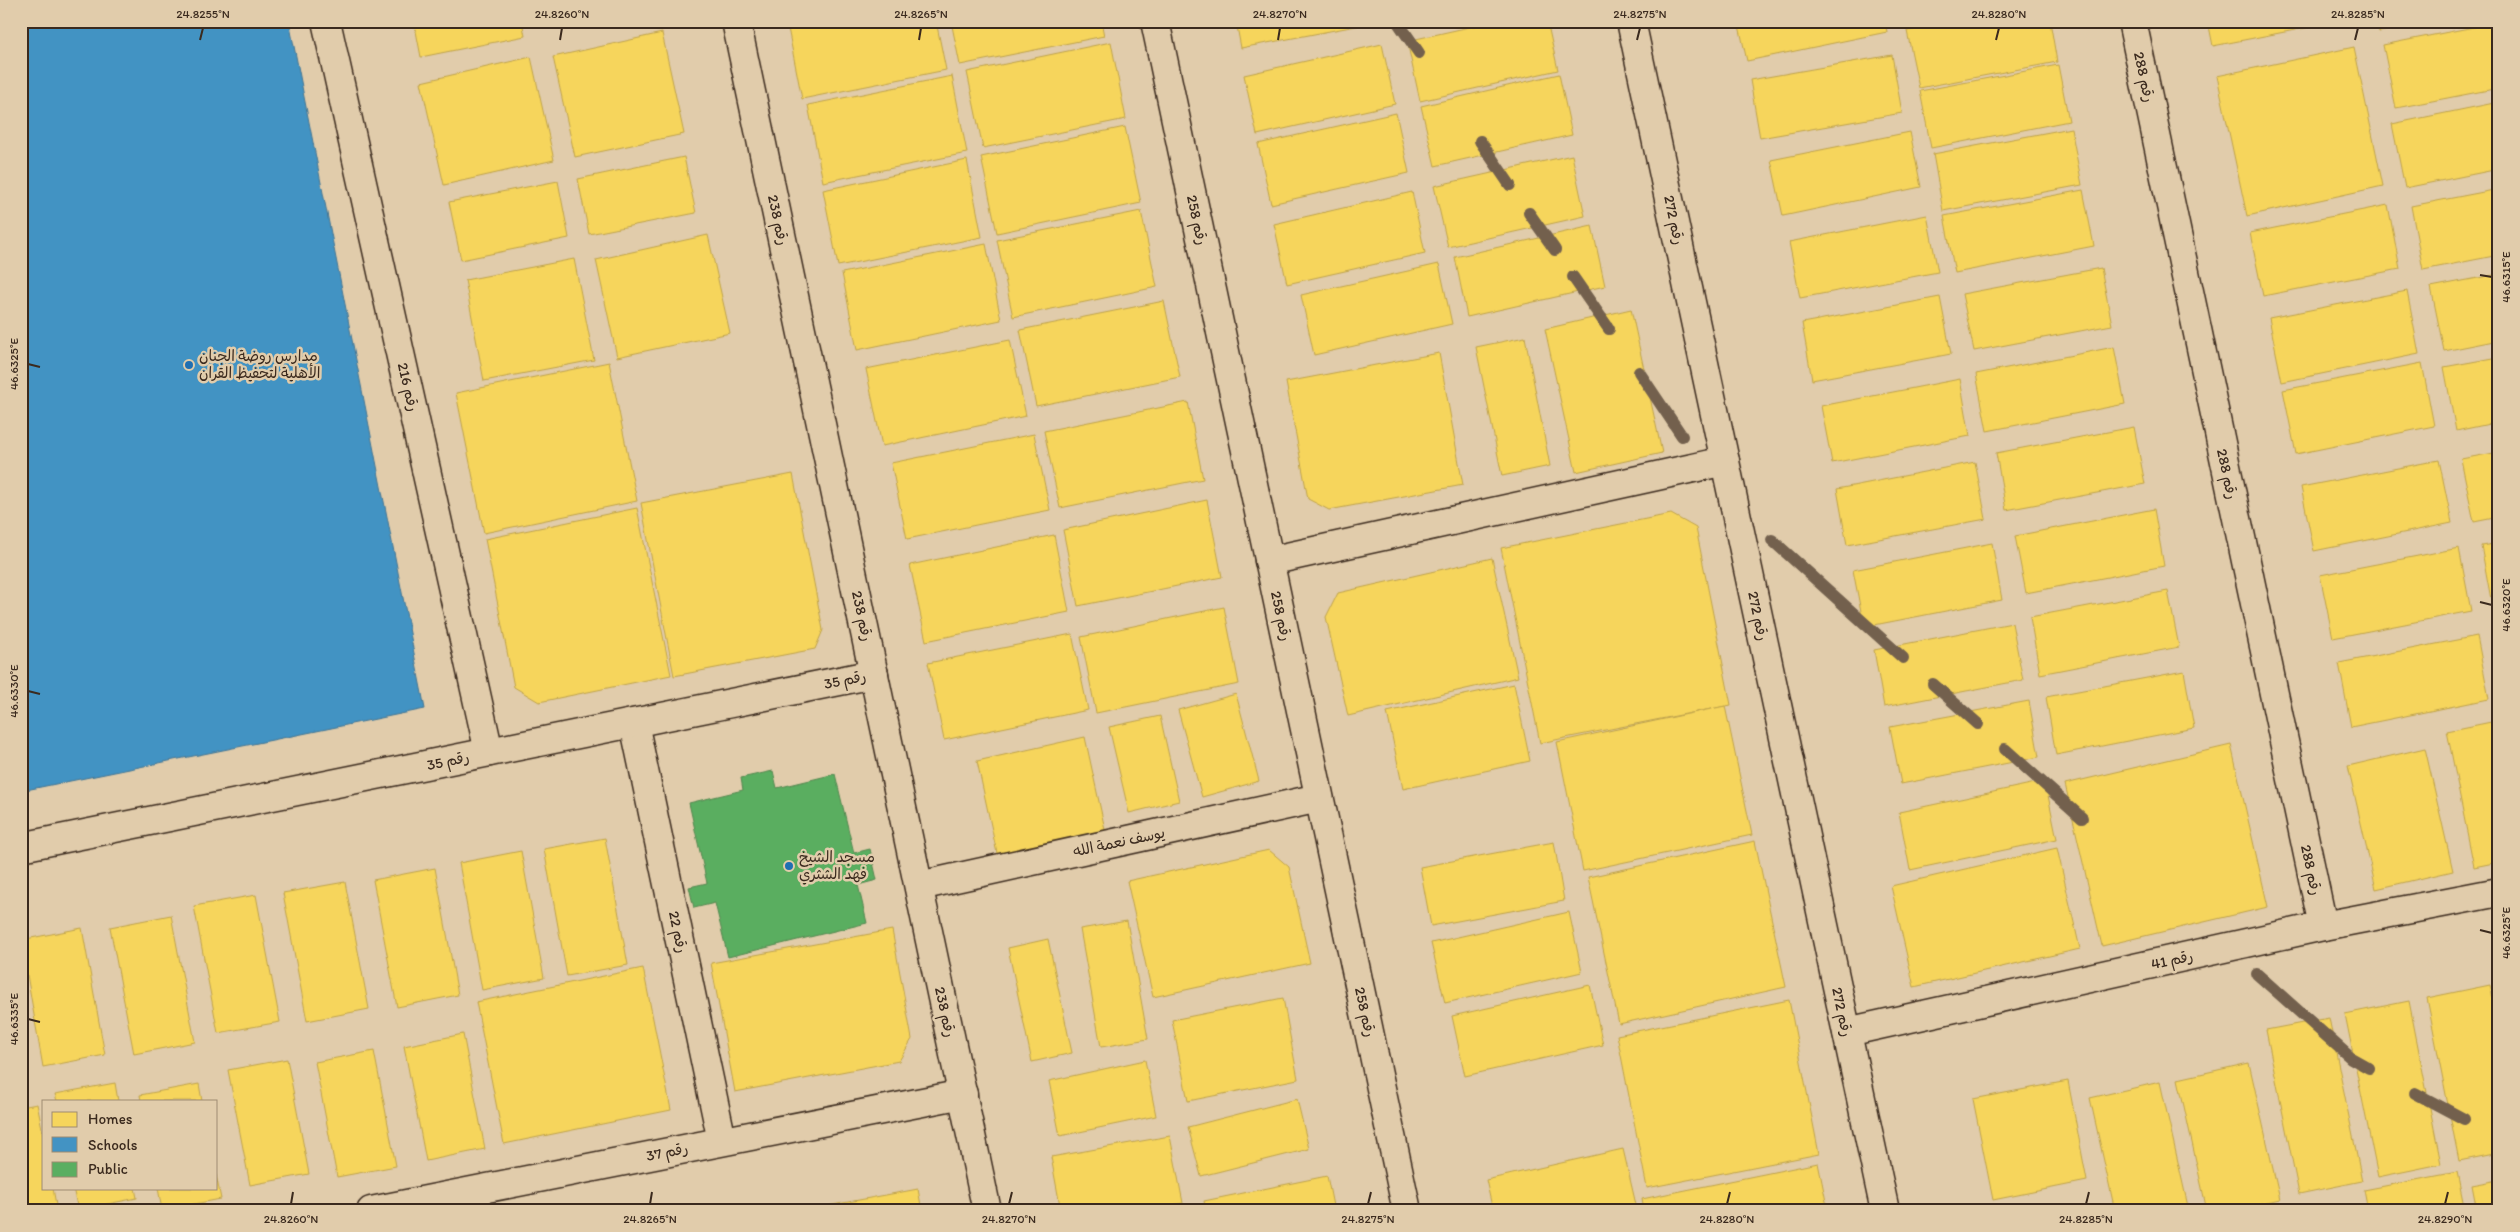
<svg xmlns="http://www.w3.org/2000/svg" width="2520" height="1232" viewBox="0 0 2520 1232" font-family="Itim,'Playpen Sans Arabic',sans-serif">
<rect width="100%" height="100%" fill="#e1ccab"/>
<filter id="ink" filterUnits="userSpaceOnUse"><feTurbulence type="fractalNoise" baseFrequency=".02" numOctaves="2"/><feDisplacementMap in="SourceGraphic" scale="10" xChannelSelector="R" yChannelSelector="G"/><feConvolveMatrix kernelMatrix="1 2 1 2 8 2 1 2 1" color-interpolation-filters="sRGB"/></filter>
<g filter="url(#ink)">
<g fill="#f6d55c" stroke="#bea249">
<polygon points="414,21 522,21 525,36 421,57"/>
<polygon points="552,21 587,21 554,28"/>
<polygon points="793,21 936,21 946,70 802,99 787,23"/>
<polygon points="951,21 1101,21 1104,36 960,65"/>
<polygon points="1236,21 1382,21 1241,48"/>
<polygon points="1496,21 1547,21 1558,70 1420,101 1407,41"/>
<polygon points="1738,21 1885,21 1887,32 1747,61"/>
<polygon points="1958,21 2050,21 2057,62 1919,88 1907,31"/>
<polygon points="2208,21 2341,21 2213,46"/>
<polygon points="2377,21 2434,21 2379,32"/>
<polygon points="2499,22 2499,88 2396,108 2383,45"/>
<polygon points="662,33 684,134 575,157 553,57"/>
<polygon points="1111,42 1126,119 983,148 967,72"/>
<polygon points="1382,44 1395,104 1257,135 1244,75"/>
<polygon points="2354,47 2383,186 2247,216 2217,76"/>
<polygon points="1892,55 1902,113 1760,138 1750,80"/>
<polygon points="531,57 554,160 444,185 421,82"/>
<polygon points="2058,65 2069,121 1931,148 1920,91"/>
<polygon points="1559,74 1572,135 1435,166 1421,106"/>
<polygon points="952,76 967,153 823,182 808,105"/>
<polygon points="2499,102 2499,169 2405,188 2392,124"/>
<polygon points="1396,113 1409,173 1271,204 1258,144"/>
<polygon points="1125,127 1141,203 997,233 981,157"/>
<polygon points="2071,128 2082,185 1943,211 1933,154"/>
<polygon points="1910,132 1921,187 1783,216 1771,160"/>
<polygon points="1572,155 1585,216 1448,247 1434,186"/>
<polygon points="684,157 696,213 589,234 578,179"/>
<polygon points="967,160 982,237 838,266 823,190"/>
<polygon points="558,181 569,238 461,260 449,202"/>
<polygon points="2499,189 2499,255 2423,270 2411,206"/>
<polygon points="2083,190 2094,246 1955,273 1944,216"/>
<polygon points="1412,192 1425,253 1287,284 1274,224"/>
<polygon points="2388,205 2400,269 2263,296 2250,233"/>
<polygon points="1141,211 1157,287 1013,317 997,240"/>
<polygon points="1927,215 1938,272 1800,298 1789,242"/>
<polygon points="1592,226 1605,286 1467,317 1455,257"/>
<polygon points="708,235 730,333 617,357 596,260"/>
<polygon points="986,244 1001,320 857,350 842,273"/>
<polygon points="574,259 594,360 484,381 465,280"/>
<polygon points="1439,264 1452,324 1314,355 1301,295"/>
<polygon points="2101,268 2112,325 1974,351 1962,294"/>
<polygon points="2499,274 2499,340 2444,351 2431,287"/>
<polygon points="2407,291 2419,354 2282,382 2269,318"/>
<polygon points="1940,297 1951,354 1812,380 1802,323"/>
<polygon points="1164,301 1180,377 1036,406 1020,330"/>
<polygon points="1631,309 1662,453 1576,472 1545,329"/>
<polygon points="1525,337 1550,466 1502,476 1476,347"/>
<polygon points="1010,340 1026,416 882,446 866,369"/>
<polygon points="2114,347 2125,404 1987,431 1976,374"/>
<polygon points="1439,353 1463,485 1329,510 1308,499 1286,382"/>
<polygon points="2499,357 2499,422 2456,431 2444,367"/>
<polygon points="609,362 637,501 484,533 456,393"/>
<polygon points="2422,363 2434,426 2296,454 2283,390"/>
<polygon points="1960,379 1970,436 1832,463 1821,406"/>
<polygon points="1188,402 1203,479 1060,508 1044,431"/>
<polygon points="2134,427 2145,484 2006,510 1996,453"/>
<polygon points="1034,434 1050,510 907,539 891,463"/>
<polygon points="2499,452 2499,517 2474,522 2461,459"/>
<polygon points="2439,460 2452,523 2314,551 2301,487"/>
<polygon points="1975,462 1986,519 1847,545 1837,489"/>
<polygon points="793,474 823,630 815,649 674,676 641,503"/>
<polygon points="1207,500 1222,577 1078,606 1063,530"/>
<polygon points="637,508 671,675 539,702 514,687 485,539"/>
<polygon points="2154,509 2164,566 2026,593 2015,536"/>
<polygon points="1671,514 1696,528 1731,705 1540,743 1501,548"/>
<polygon points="1054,535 1069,612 926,641 910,565"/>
<polygon points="1992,543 2002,600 1864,627 1853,570"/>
<polygon points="2499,543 2499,609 2493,610 2481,546"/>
<polygon points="2459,548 2471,611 2333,638 2320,575"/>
<polygon points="1492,558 1518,677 1348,716 1326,617 1338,593"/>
<polygon points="2168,591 2179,647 2040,674 2030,617"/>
<polygon points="1224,607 1239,684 1096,713 1081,637"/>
<polygon points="2012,623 2023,680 1884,707 1874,650"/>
<polygon points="1072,634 1088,710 944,740 928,663"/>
<polygon points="2477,636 2489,699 2351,727 2339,663"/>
<polygon points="2184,671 2194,728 2056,755 2046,697"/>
<polygon points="1514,684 1530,761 1403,789 1387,712"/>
<polygon points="1236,694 1259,781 1202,797 1178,710"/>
<polygon points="2029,701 2039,757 1901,784 1890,727"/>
<polygon points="1725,706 1752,835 1583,871 1557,742"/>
<polygon points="1160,716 1179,801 1129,813 1109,727"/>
<polygon points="2496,721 2499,734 2499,862 2474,867 2447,731"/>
<polygon points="1085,737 1106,834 998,858 977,761"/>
<polygon points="2231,745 2268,907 2102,946 2065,784"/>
<polygon points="2425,748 2453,871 2376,889 2348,766"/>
<polygon points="2045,781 2057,839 1910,870 1899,812"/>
<polygon points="605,838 628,965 567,976 544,849"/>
<polygon points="1755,841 1786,987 1619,1024 1588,877"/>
<polygon points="1554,842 1564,901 1431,926 1420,867"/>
<polygon points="2057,848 2080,949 1914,987 1891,886"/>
<polygon points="1269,850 1289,867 1310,963 1153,997 1127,881"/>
<polygon points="521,851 544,978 482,990 459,863"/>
<polygon points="435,868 458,995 397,1007 373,880"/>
<polygon points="345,882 369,1009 307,1021 283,893"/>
<polygon points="256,895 280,1022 218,1033 194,906"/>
<polygon points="1569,912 1582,972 1445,1003 1431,943"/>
<polygon points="171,915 195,1042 134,1054 110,927"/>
<polygon points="1127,921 1148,1039 1101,1047 1080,929"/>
<polygon points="82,928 105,1055 43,1067 21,940"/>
<polygon points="892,930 912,1039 899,1061 735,1092 711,963"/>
<polygon points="1048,939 1072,1053 1032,1062 1008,948"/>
<polygon points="643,968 671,1110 504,1144 476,1002"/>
<polygon points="1590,985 1603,1045 1465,1076 1452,1016"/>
<polygon points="2490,985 2499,1030 2499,1153 2459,1161 2427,998"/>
<polygon points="1283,998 1298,1079 1188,1101 1172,1020"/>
<polygon points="1789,1000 1819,1154 1647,1188 1617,1035"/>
<polygon points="2409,1001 2441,1164 2378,1177 2345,1014"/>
<polygon points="2329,1018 2362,1181 2299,1194 2266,1030"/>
<polygon points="463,1034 485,1149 426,1161 404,1046"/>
<polygon points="374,1051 396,1166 337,1177 315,1062"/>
<polygon points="287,1059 309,1174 250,1185 228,1070"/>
<polygon points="1145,1060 1156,1116 1060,1136 1049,1081"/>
<polygon points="2249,1063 2280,1200 2231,1211 2207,1211 2178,1079"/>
<polygon points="2068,1081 2087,1181 1993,1200 1973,1099"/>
<polygon points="2160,1082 2189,1211 2115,1211 2090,1098"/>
<polygon points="115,1083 118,1101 57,1101 55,1094"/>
<polygon points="199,1084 202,1101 141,1101 140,1095"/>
<polygon points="1297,1099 1309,1149 1201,1176 1188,1127"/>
<polygon points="37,1104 44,1138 44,1188 53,1188 57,1211 21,1211 21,1107"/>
<polygon points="1170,1136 1183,1203 1139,1211 1061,1211 1051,1157"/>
<polygon points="1623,1149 1637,1209 1493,1211 1486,1180"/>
<polygon points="1818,1163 1828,1211 1644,1211 1642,1199"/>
<polygon points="2457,1172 2465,1211 2368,1211 2364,1190"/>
<polygon points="216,1175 221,1199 162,1210 158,1188 216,1188"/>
<polygon points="1327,1176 1334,1211 1206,1211 1204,1201"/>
<polygon points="2499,1180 2499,1211 2477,1211 2472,1185"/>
<polygon points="73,1188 135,1188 137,1198 78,1210"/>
<polygon points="918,1189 922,1211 800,1211"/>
</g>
<polygon fill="#4393c3" stroke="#417492" points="21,21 289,21 425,709 21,791"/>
<polygon fill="#5aae61" stroke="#51864d" points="773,771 777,788 835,774 854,853 870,849 877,880 858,885 867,923 728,957 715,903 694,908 689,887 707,883 689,803 743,790 741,778"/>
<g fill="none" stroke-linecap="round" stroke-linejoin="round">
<g stroke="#73614e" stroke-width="12">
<polyline points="1397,21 1419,53"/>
<polyline points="1480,141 1510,185"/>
<polyline points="1529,213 1555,250"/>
<polyline points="1573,277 1609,329"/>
<polyline points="1639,372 1682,436"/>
<polyline points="1772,540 1903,658"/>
<polyline points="1933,684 1978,724"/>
<polyline points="2005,749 2082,818"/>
<polyline points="2257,974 2351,1058 2369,1068"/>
<polyline points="2415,1093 2464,1119"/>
</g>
<defs>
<g id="street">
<polyline points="326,21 489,752"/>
<polyline points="736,21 987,1211"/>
<polyline points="1155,21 1407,1211"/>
<polyline points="1631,21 1885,1211"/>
<polyline points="2132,21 2323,926"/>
<polyline points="1269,561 1725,461"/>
<polyline points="634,723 722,1141"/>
<polyline points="21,847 874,674"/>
<polyline points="919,886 1319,798"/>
<polyline points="1847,1032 2323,926 2499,892"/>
<polyline points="371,1211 963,1094"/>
</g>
</defs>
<use href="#street" stroke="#3b2a1e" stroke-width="31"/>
<use href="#street" stroke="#e1ccab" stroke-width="28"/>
</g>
</g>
<path fill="none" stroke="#3b2a1e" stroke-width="2" d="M200,40L203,28M560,40L562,28M919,40L921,28M1278,40L1280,28M1637,40L1640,28M1996,40L1999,28M2355,40L2358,28M2480,275L2492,277M28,364L40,367M2480,602L2492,605M28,691L40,694M2480,930L2492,933M28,1019L40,1022M291,1204L293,1192M650,1204L652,1192M1009,1204L1012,1192M1368,1204L1371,1192M1727,1204L1730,1192M2086,1204L2089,1192M2445,1204L2448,1192"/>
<g fill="#1f6fb2" stroke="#e1ccab" stroke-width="2">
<circle cx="189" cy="365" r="5"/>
<circle cx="789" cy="866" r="5"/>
</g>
<g text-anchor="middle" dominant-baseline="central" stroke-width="5" stroke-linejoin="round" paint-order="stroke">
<g font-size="15" fill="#3b2a1e" stroke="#e1ccab">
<text transform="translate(2144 77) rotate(78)">رقم 288</text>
<text transform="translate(778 220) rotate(78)">رقم 238</text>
<text transform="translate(1197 220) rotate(78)">رقم 258</text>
<text transform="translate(1674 220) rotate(78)">رقم 272</text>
<text transform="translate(408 387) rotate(77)">رقم 216</text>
<text transform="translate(2227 474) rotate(78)">رقم 288</text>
<text transform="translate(862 616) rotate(78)">رقم 238</text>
<text transform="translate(1281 616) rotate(78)">رقم 258</text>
<text transform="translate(1758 616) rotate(78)">رقم 272</text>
<text transform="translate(845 680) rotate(-11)">رقم 35</text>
<text transform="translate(448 761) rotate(-12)">رقم 35</text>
<text transform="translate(1119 842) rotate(-12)">يوسف نعمة الله</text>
<text transform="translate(2311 870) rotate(78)">رقم 288</text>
<text transform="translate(678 932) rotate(78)">رقم 22</text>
<text transform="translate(2172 960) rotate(-12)">رقم 41</text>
<text transform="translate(945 1012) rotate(78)">رقم 238</text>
<text transform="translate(1365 1012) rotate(78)">رقم 258</text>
<text transform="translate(1842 1012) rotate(78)">رقم 272</text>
<text transform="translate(667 1152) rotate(-11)">رقم 37</text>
</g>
<g font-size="15" fill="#3b2a1e" stroke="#e1ccab" text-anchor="start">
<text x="199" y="356">مدارس روضة الجنان<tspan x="199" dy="17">الأهلية لتحفيظ القران</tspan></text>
<text x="799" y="857">مسجد الشيخ<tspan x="799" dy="17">فهد الشثري</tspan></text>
</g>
</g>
<rect width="2520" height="1232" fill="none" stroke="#e1ccab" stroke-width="55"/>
<rect x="42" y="1100" width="175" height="90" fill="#e1ccab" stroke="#9f8b73"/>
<rect x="52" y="1112" width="25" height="15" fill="#f6d55c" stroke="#9f8b73"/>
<text x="88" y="1124" font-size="15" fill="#3b2a1e">Homes</text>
<rect x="52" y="1137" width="25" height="15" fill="#4393c3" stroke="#9f8b73"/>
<text x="88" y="1150" font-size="15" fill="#3b2a1e">Schools</text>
<rect x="52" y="1162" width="25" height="15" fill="#5aae61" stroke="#9f8b73"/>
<text x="88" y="1174" font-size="15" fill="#3b2a1e">Public</text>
<rect x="28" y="28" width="2464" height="1176" fill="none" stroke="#3b2a1e" stroke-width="2"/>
<g font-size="12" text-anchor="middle" fill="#3b2a1e">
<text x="203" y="18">24.8255°N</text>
<text x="562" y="18">24.8260°N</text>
<text x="921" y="18">24.8265°N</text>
<text x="1280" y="18">24.8270°N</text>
<text x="1640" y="18">24.8275°N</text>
<text x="1999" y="18">24.8280°N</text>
<text x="2358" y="18">24.8285°N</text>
<text transform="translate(2506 277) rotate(-90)" y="4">46.6315°E</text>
<text transform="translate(14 364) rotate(-90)" y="4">46.6325°E</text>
<text transform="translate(2506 605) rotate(-90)" y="4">46.6320°E</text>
<text transform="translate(14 691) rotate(-90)" y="4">46.6330°E</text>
<text transform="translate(2506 933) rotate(-90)" y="4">46.6325°E</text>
<text transform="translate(14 1019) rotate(-90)" y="4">46.6335°E</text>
<text x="291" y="1223">24.8260°N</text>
<text x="650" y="1223">24.8265°N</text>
<text x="1009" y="1223">24.8270°N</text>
<text x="1368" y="1223">24.8275°N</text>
<text x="1727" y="1223">24.8280°N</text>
<text x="2086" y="1223">24.8285°N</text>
<text x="2445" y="1223">24.8290°N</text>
</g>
</svg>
